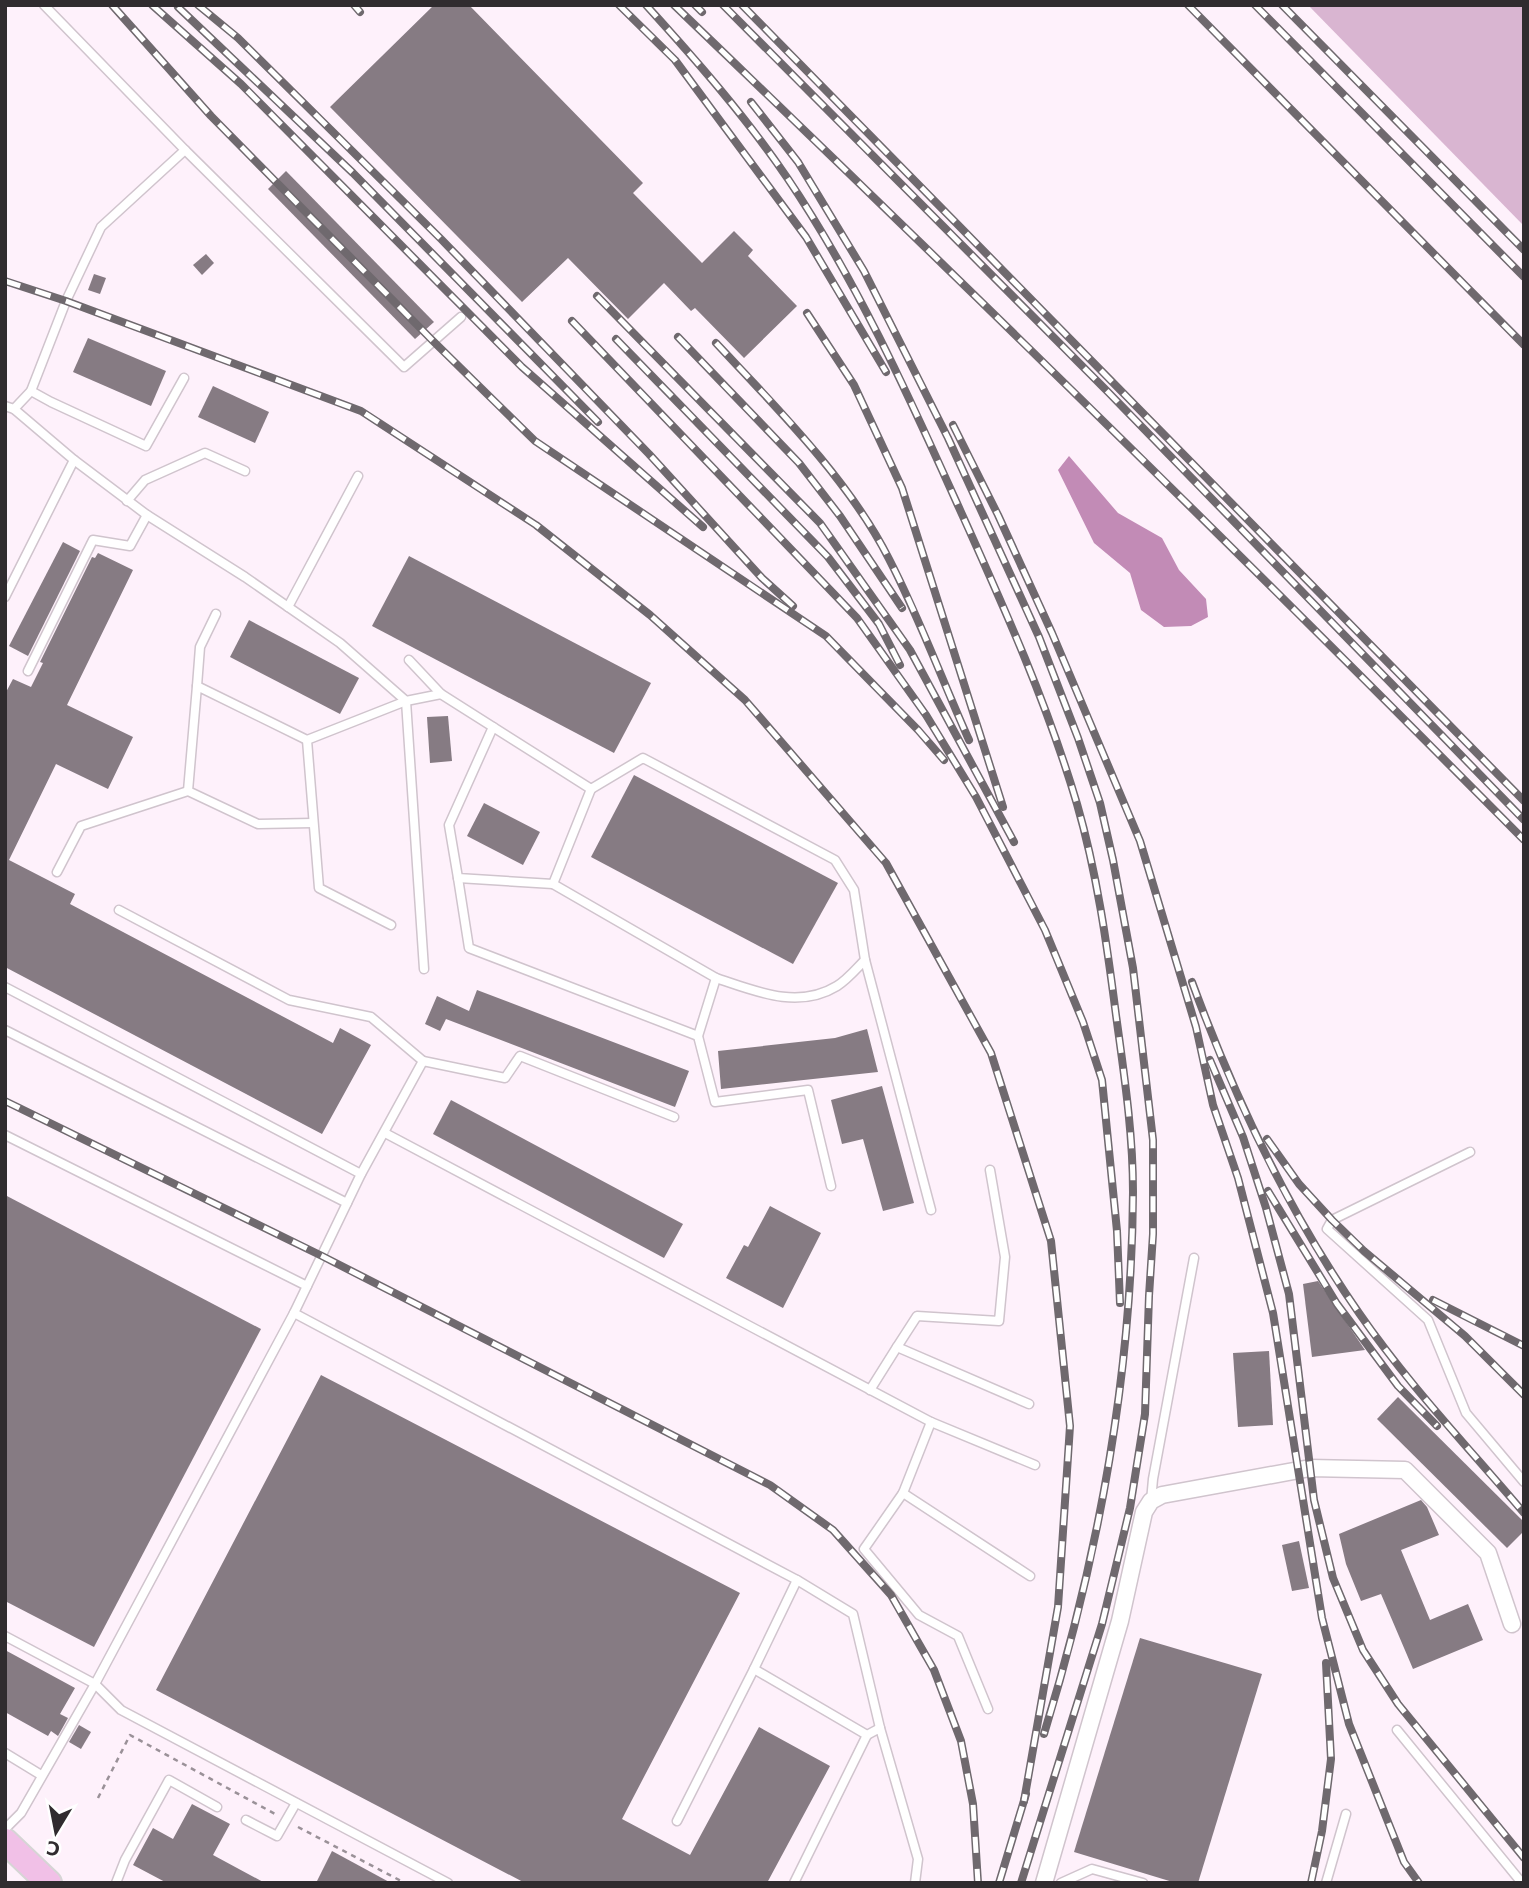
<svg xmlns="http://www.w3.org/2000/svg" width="1529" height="1888" viewBox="0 0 1529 1888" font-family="Commissioner,sans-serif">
<rect width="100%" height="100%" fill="#fef1fb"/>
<polygon fill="#d9b5d1" points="1308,5 1524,5 1524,226"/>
<polygon fill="#c28bb6" points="1069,456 1118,513 1162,538 1179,570 1206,599 1208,617 1191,626 1164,627 1141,610 1130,573 1094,543 1058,470"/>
<g fill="#867b83">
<polygon points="434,5 469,5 643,183 633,193 702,263 734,231 753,250 748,256 797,306 744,358 695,308 691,311 664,283 628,319 568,258 522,302 330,107"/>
<polygon points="286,171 434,322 415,339 268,189"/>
<polygon points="206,254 214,263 202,275 193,265"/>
<polygon points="94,274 106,278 100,294 88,290"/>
<polygon points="88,338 166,371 151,406 73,372"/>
<polygon points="213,386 269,412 255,443 198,417"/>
<polygon points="63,542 80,551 28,656 9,646"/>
<polygon points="98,553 133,570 67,705 133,737 108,789 56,764 9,860 75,894 70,904 333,1043 340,1028 371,1045 322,1134 5,967 5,694 13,679 31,687 43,663 40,662 92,557 95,558"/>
<polygon points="409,556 651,683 614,753 372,626"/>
<polygon points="249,620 359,678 340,714 230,657"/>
<polygon points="448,716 452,761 430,763 427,717"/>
<polygon points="634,775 838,883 793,964 591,857"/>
<polygon points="484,803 540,832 523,865 467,836"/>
<polygon points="477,990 689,1071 675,1107 446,1019 440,1031 425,1024 437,996 469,1011"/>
<polygon points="867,1029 878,1072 721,1089 718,1051 835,1038"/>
<polygon points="882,1086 914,1203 883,1211 863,1139 842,1144 831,1100"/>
<polygon points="451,1100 683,1224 664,1258 433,1134"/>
<polygon points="5,1195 261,1329 94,1647 5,1601"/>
<polygon points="770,1206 821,1233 783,1308 726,1278 744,1245 748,1247"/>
<polygon points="1318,1281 1365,1350 1312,1357 1303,1284"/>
<polygon points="1269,1351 1273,1425 1238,1427 1233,1353"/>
<polygon points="321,1375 740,1593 622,1819 690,1855 759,1727 830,1766 767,1883 525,1883 156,1690"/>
<polygon points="1398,1397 1524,1522 1524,1531 1507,1548 1377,1419"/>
<polygon points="1421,1500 1427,1507 1439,1535 1401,1550 1430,1620 1468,1604 1483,1640 1413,1669 1381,1594 1361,1601 1346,1564 1339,1534"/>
<polygon points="1299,1541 1309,1588 1292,1591 1282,1545"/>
<polygon points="1140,1638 1262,1674 1198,1883 1176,1883 1074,1852"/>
<polygon points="5,1650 75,1688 60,1714 68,1718 58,1736 51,1731 48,1736 5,1712"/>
<polygon points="79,1725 91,1732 81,1749 69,1742"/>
<polygon points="192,1804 230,1824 213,1855 265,1883 167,1883 133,1865 153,1828 173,1839"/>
<polygon points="332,1851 391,1883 316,1883"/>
</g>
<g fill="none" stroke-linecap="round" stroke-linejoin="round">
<defs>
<g id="lane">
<polyline points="185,150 404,367 461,317"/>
<polyline points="31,391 51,402 146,446 184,378"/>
<polyline points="5,406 14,409 74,460 147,515 245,577 340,643 406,701 424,969"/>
<polyline points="14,409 31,391 66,301 101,227 185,150 44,5"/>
<polyline points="127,501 145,480 205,453 245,471"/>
<polyline points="5,597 74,460"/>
<polyline points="288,607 358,476"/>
<polyline points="409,660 441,694"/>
<polyline points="28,671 93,540 130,546 147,515"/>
<polyline points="197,686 200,647 216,614"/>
<polyline points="493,727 449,825 458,878 553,884"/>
<polyline points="307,740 197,686 188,791 258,824 313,823"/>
<polyline points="591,789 643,758 835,860 854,890 865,960"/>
<polyline points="57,872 81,826 188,791"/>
<polyline points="458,878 469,948 698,1036"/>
<polyline points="119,910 289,1000 371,1017 423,1061"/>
<polyline points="391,925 319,888 307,740 406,701 441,694 591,789 553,884 716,978 698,1036 715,1102 808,1090 831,1186"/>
<path d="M716,978C755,991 798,1010 837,986C847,980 857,968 865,960L931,1210"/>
<polyline points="5,987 361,1174"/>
<polyline points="5,1030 347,1203"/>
<polyline points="385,1133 931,1422 1035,1465"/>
<polyline points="5,1135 307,1286"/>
<polyline points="1470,1152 1332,1220 1327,1229 1428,1320 1466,1413 1524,1482"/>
<polyline points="990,1170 1005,1257 999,1321 917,1316 897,1347 1029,1404"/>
<polyline points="294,1313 797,1580 754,1669 867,1735 880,1728 918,1859 915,1883"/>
<polyline points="870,1390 897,1347"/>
<polyline points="931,1422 903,1493 864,1549 919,1615 958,1636 988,1709"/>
<polyline points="903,1493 1030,1576"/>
<polyline points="1151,1501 1153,1479 1194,1258"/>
<polyline points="797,1580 853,1614 880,1728"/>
<polyline points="5,1636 95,1684 121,1710 448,1883"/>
<polyline points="1397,1730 1522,1883"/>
<polyline points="5,1753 41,1775"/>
<polyline points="246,1820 277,1836 296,1803"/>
<polyline points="677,1821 754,1669"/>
<polyline points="5,1829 21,1813 95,1684 294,1313 361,1174 423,1061 505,1078 520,1056 674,1117"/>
<polyline points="116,1883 125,1860 169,1780 217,1807"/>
<polyline points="794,1883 867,1735"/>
<polyline points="1061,1883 1092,1869 1143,1883"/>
<polyline points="1326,1883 1346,1814"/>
</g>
<polyline id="street" points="1044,1883 1120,1621 1144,1512 1151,1501 1162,1495 1310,1468 1405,1470 1488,1553 1512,1624"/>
<polyline id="primary" points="5,1841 49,1883"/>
</defs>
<use href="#lane" stroke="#d0c4cd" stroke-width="11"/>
<use href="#street" stroke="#d0c4cd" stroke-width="19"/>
<use href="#primary" stroke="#d6d5d5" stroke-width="28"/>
<g stroke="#9a9198" stroke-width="2.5" stroke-dasharray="5 5" stroke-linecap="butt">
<polyline points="98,1798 130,1735 277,1815"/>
<polyline points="298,1827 405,1883"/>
</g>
<use href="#lane" stroke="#fff" stroke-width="8"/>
<use href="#street" stroke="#fff" stroke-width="16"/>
<use href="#primary" stroke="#f1c0e7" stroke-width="24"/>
<defs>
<g id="rail">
<polyline points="112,5 211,116 433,341 535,441 826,636 918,730 944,760"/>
<polyline points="152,5 241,84 522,367 703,527"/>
<polyline points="198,5 238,38 441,239 649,454 762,578 793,606"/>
<polyline points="354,5 360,12"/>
<polyline points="619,5 675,60 806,237 886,372"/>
<path d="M646,5C696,60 746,117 788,179C856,280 906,390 956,501C1001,601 1046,699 1077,804C1097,873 1107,945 1116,1015C1124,1074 1133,1132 1133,1192C1132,1376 1098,1558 1044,1734"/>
<path d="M674,5C961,280 1245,558 1524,840"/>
<polyline points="695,5 702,12"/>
<polyline points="723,5 1108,392 1524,820"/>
<polyline points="742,5 1524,801"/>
<polyline points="1188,5 1524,345"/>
<polyline points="1255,5 1524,277"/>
<polyline points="1282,5 1524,250"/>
<polyline points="178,7 353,173 598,422"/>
<polyline points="751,102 798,162 864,271 948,438 1039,637 1078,738 1100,803 1113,860 1133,968 1153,1140 1153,1234 1149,1296 1145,1414 1130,1508 1102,1624 1021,1883"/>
<polyline points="5,281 66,301 361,411 536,525 650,615 745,700 886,863 991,1053 1051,1241 1070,1426 1058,1607 1024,1801"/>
<polyline points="597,296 820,523 910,650 1014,842"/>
<polyline points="807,313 854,385 902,488 1003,807"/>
<polyline points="572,321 857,618 926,715 976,797 1045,930 1083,1022 1102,1080 1117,1231 1120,1303"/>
<polyline points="678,337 799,463 840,516 902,608"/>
<polyline points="616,339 828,557 879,624 900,665"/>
<path d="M716,343C775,406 850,481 889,559C919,617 942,680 969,740"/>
<polyline points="953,425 998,515 1052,633 1140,841 1196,1027 1213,1105 1238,1178 1273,1313 1322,1618 1349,1724 1404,1862 1419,1883"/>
<path d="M1192,982C1235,1099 1288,1211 1359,1313C1408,1384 1468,1447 1524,1513"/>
<polyline points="1210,1060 1243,1137 1266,1208 1289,1294 1314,1500 1333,1578 1363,1650 1398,1704 1524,1858"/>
<polyline points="5,1101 322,1256 770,1485 833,1530 891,1595 934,1670 961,1741 973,1804 978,1883"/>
<polyline points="1267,1139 1299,1184 1332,1220 1364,1251 1465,1336 1524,1395"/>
<polyline points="1268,1191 1337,1304 1398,1386 1437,1426"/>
<polyline points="1433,1300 1524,1346"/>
<polyline points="999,1883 1026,1794"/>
<polyline points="1311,1883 1322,1831 1331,1759 1326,1663"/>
</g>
</defs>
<use href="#rail" stroke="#6f696e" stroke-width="8"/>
<use href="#rail" stroke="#fff" stroke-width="5" stroke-dasharray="16" stroke-linecap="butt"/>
</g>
<rect width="1529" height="1888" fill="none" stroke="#302c2f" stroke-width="14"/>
<g transform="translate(56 1832) rotate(190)" stroke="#ffffff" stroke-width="5" paint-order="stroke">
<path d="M0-5L12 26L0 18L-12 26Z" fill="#302c2f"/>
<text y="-10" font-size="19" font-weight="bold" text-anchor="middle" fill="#302c2f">С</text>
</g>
</svg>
